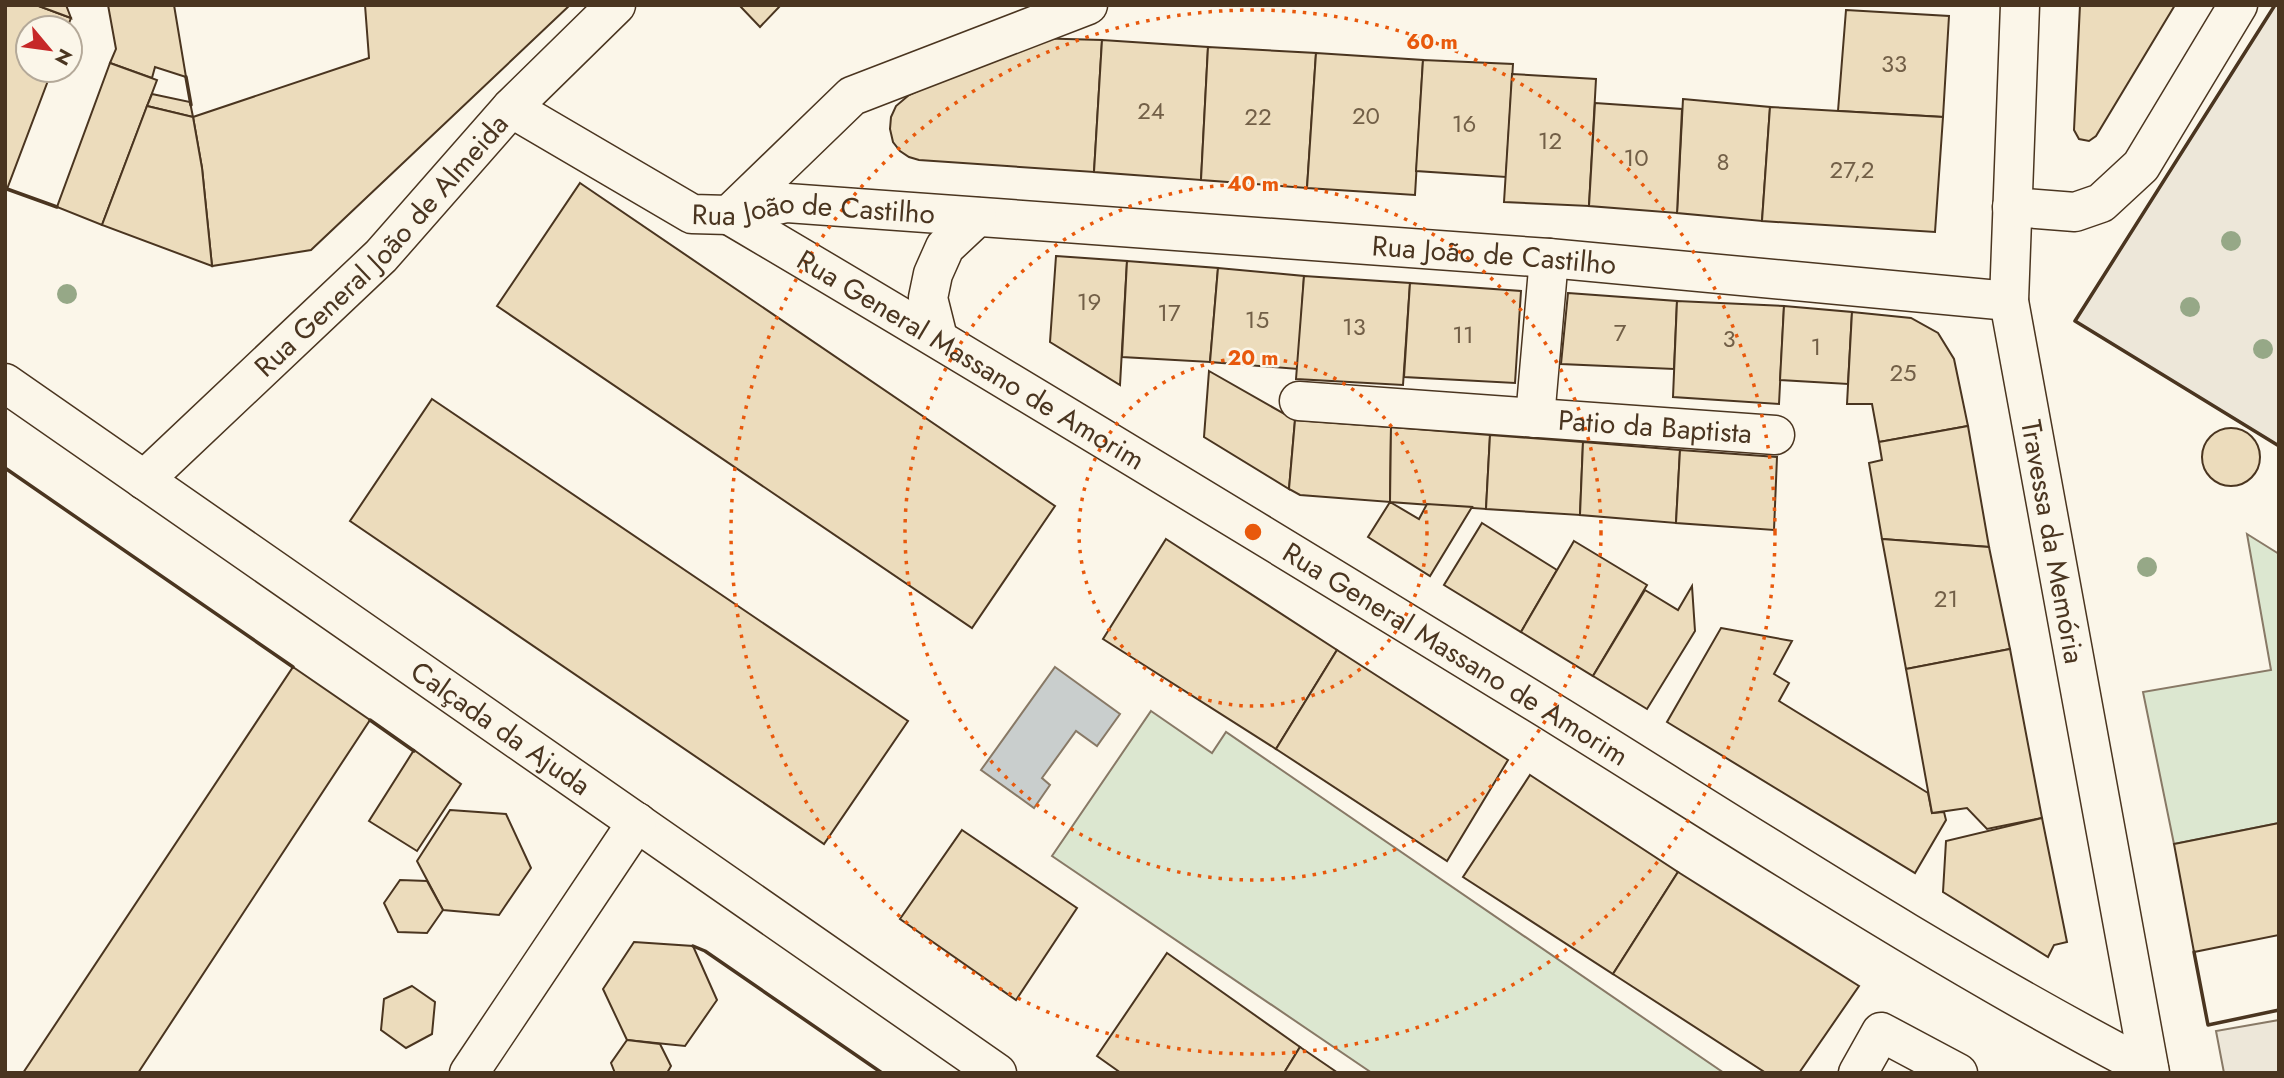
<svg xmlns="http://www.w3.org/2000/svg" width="2284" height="1078" viewBox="0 0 2284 1078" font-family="Jost,sans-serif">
<rect width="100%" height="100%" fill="#fbf6e9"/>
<g fill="#dce7d0" stroke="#887966" stroke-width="2">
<polygon points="2247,534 2279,554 2279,823 2174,844 2143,692 2271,670"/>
<polygon points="1151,711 1212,753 1226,732 1724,1073 1372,1073 1052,856"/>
</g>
<g fill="#ede7d9" stroke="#887966" stroke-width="2">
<polygon points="2275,5 2279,5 2279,446 2075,321"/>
<polygon points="2279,1020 2279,1073 2224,1073 2216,1031"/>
</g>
<polygon fill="#c9cecd" stroke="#887966" stroke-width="2" points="1055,667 1120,714 1097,746 1076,731 1042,778 1050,785 1034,808 981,770"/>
<g fill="#ecdcbc" stroke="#4a3520" stroke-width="2">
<polygon points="5,5 36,5 71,18 67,28 28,28 28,70 52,70 7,189 5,188"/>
<polygon points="36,5 66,5 71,18"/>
<polygon points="108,5 174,5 186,77 155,67 152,78 110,63 116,49"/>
<polygon points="365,5 570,5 311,250 212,266 202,168 193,117 369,58"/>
<polygon points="739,5 781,5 760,27"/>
<polygon points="2080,5 2175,5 2096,136 2089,141 2079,139 2074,130"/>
<polygon points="1846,10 1949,16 1943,117 1838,111"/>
<polygon points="1031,38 1102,40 1094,172 919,160 909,157 900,151 893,142 890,129 891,117 896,106 909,95"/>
<polygon points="1102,40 1208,47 1201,180 1094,172"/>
<polygon points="1208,47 1316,53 1307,188 1201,180"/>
<polygon points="1316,53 1423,60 1415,195 1307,188"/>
<polygon points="1423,60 1513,64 1506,177 1416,171"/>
<polygon points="110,63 157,80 102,225 57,207"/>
<polygon points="1512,74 1596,79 1589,206 1504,202"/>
<polygon points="152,94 190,102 193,117 147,106"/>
<polygon points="1683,99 1770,107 1762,221 1677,213"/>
<polygon points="1595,103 1682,109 1677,213 1589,206"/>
<polygon points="147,106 193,117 202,168 212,266 102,225"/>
<polygon points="1770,107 1943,117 1935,232 1762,221"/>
<polygon points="580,183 1055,506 972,628 497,306"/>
<polygon points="1056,256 1127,261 1120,385 1050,342"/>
<polygon points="1127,261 1218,268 1210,362 1122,357"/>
<polygon points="1218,268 1304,276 1298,369 1210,362"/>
<polygon points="1304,276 1410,283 1403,385 1296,379"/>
<polygon points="1410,283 1521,291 1515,383 1404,377"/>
<polygon points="1568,293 1677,301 1674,369 1561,364"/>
<polygon points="1677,301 1784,306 1779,404 1673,397"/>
<polygon points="1784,306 1852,312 1848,384 1780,380"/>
<polygon points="1852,312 1911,318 1938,333 1954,359 1968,426 1879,442 1872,404 1847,404"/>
<polygon points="1209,371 1295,420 1289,489 1204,437"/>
<polygon points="432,399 908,721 824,844 350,521"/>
<polygon points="1295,420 1391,427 1390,502 1300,495 1289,489"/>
<polygon points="1968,426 1989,547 1882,539 1869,463 1882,460 1879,442"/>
<polygon points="1391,427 1490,435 1486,509 1390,502"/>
<circle cx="2231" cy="457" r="29"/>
<polygon points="1490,435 1583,442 1580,515 1486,509"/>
<polygon points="1583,442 1680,450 1676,523 1580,515"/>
<polygon points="1680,450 1777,457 1774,530 1676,523"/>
<polygon points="1390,502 1419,519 1427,504 1472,507 1430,576 1368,537"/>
<polygon points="1482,523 1557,570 1521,632 1444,585"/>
<polygon points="1166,539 1337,650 1276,749 1103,639"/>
<polygon points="1882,539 1989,547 2010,649 1906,669"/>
<polygon points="1574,541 1647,585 1593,676 1521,632"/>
<polygon points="1692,586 1695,631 1647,709 1593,676 1645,590 1678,610"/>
<polygon points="1721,628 1792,641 1774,674 1789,683 1779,701 1928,793 1932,813 1944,812 1946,820 1915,873 1667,722"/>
<polygon points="2010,649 2042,818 1987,829 1967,808 1932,813 1906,669"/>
<polygon points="1337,650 1508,760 1447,861 1276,749"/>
<polygon points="293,667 370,720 138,1073 23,1073"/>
<polygon points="414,750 461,784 417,851 369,821"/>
<polygon points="1530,775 1678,872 1613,974 1463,877"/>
<polygon points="450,810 506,814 531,868 499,915 443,910 417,861"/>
<polygon points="2042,818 2067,942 2054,945 2048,957 1943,892 1946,841"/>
<polygon points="2279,823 2279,935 2194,952 2174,844"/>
<polygon points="962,830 1077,908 1016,1000 900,919"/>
<polygon points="1678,872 1859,986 1799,1073 1766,1073 1613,974"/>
<polygon points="400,880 427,881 443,910 427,933 398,932 384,903"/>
<polygon points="634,942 693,946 717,1000 685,1046 627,1040 603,989"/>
<polygon points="1167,953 1300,1047 1284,1073 1121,1073 1097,1056"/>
<polygon points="412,986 435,1002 432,1034 406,1048 381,1030 384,999"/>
<polygon points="627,1040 660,1044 671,1066 667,1073 615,1073 611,1063"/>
<polygon points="1300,1047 1338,1073 1284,1073"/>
</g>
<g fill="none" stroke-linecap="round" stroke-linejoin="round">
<defs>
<g id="minor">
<path id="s1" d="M2020,5L2009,301L2150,1073"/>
<path id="s2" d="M511,108L692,214L729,215L787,203L1549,258L2009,301"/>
<polyline points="2012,207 2075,212 2101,203 2141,166 2238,5"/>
<path id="s3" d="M729,215C1009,380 1286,549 1563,719C1756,839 1947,964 2149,1069"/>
<polyline points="729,215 852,96 1088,5"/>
<polyline points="938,338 928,298 933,274 945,247 977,217"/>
<path id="s4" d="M5,383L997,1073"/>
<path id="s5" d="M1299,401L1775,435"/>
<polyline points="1535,418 1549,258"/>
<path id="s6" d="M144,480L381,256L511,108L616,5"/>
<polyline points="469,1073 637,822"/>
<polyline points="1858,1073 1881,1032 1958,1073"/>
</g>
</defs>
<use href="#minor" stroke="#4a3520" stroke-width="41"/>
<use href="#minor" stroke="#fbf6e9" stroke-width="38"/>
<g stroke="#4a3520" stroke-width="3.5">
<polyline points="2275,5 2075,321 2279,446"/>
<polyline points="186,77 191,105"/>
<polyline points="7,189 57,207"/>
<polyline points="5,468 293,667"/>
<polyline points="370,720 414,751"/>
<polyline points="693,946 705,951 882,1073"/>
<polyline points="2194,952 2208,1025 2279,1010"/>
</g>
</g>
<g fill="#96a887">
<circle cx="2231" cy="241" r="10"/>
<circle cx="67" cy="294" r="10"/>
<circle cx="2190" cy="307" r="10"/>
<circle cx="2263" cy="349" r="10"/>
<circle cx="2147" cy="567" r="10"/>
</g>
<g fill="none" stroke="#e8590c" stroke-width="3.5" stroke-dasharray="3.5 7">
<circle cx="1253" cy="532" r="174"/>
<circle cx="1253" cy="532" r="348"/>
<circle cx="1253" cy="532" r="522"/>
</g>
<g text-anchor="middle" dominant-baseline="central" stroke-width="5" stroke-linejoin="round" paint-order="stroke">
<g font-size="24" fill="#725f47">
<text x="1894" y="63">33</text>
<text x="1151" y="110">24</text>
<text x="1366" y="115">20</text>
<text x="1258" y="116">22</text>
<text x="1464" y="123">16</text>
<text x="1550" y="140">12</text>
<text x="1636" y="157">10</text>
<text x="1723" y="161">8</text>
<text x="1852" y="169">27,2</text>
<text x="1089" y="301">19</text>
<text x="1169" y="312">17</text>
<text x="1257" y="319">15</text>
<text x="1354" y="326">13</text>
<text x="1620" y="332">7</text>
<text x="1463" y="334">11</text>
<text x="1729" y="338">3</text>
<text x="1816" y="346">1</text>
<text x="1903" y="372">25</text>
<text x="1946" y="598">21</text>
</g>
<g font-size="28" fill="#4a3520" stroke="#fbf6e9">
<text stroke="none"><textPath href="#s2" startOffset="332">Rua João de Castilho</textPath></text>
<text stroke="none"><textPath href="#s6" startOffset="334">Rua General João de Almeida</textPath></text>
<text stroke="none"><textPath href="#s2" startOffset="1015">Rua João de Castilho</textPath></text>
<text stroke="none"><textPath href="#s3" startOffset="282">Rua General Massano de Amorim</textPath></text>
<text stroke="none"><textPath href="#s5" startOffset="357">Patio da Baptista</textPath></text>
<text stroke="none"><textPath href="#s1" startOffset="541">Travessa da Memória</textPath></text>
<text stroke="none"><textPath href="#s3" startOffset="849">Rua General Massano de Amorim</textPath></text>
<text stroke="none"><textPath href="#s4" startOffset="604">Calçada da Ajuda</textPath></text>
</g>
</g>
<circle cx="1253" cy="532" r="10" fill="#e8590c" stroke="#fbf6e9" stroke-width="3.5"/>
<g font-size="21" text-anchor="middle" font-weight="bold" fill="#e8590c" stroke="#fbf6e9" stroke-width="5" stroke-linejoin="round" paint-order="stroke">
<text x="1432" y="49">60 m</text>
<text x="1253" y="191">40 m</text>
<text x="1253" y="365">20 m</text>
</g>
<rect width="2284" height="1078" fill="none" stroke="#4a3520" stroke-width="14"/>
<g transform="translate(49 49) rotate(119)"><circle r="33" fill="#fbf6e9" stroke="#b4a999" stroke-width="2"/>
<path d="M0-5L12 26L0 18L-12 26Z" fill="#c62828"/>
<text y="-10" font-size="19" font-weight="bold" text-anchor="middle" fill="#4a3520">N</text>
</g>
</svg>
